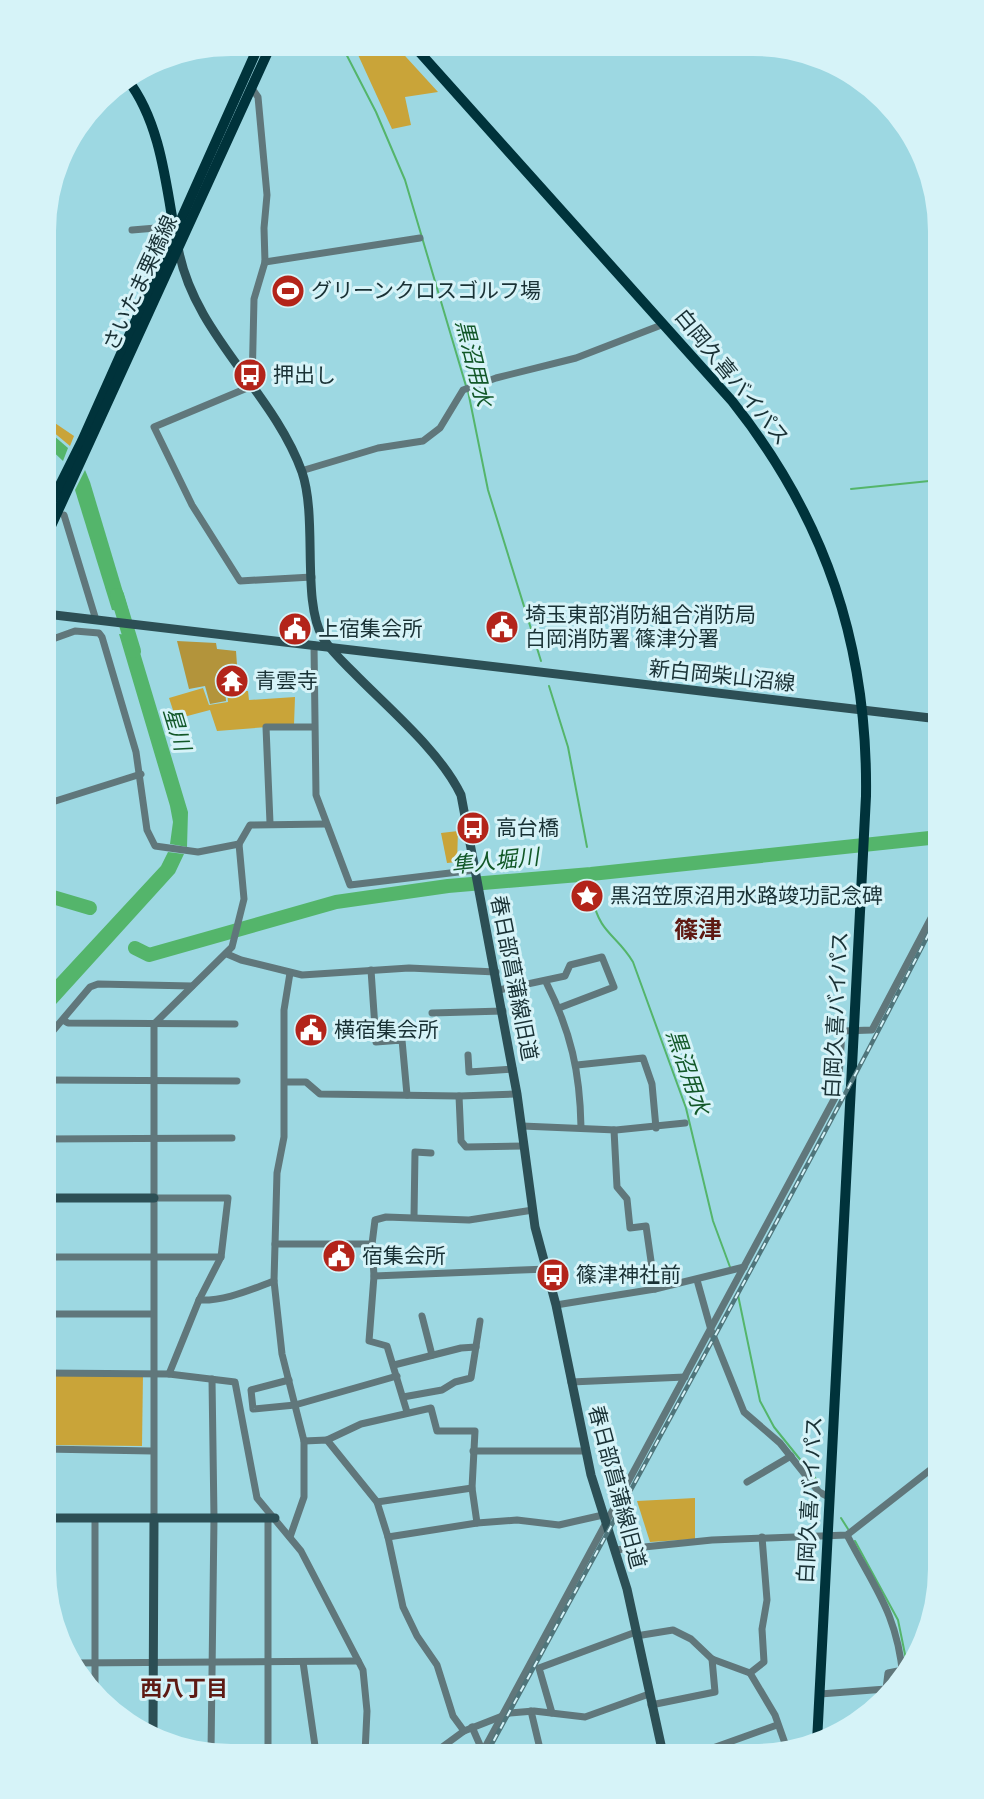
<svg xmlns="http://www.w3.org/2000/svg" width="984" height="1799" viewBox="0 0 984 1799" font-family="'Fira Sans Condensed','Noto Sans JP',sans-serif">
<rect width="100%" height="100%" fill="#9dd8e2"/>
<g fill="#c9a439">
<polygon points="354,46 396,46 438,92 405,97 411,125 392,129"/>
<polygon points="46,417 74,436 70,446 46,426"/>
<polygon points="203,688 209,705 228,702 227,691 248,691 249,700 295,697 294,725 217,731 210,710 176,719 169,698"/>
<polygon points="458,831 457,862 447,863 441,833"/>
<polygon points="143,1374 142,1446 45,1445 45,1376"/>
<polygon points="695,1498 695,1539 650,1542 637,1501"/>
</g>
<polygon fill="#b3943b" points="177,641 216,643 217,649 236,651 237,665 223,666 226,701 210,704 205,686 189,689"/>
<g fill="#54b56b">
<polygon points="46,429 68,448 63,461 46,445"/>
<polygon points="85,470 90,482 129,612 112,610 75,490"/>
<polygon points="119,634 135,636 188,812 187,847 170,844 173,822 170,806"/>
<polygon points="168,852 184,854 175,873 46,1015 46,990 161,866"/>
</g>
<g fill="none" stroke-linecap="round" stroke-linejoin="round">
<g stroke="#54b56b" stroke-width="2">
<polyline points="342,46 376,112 405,180 466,386"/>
<polyline points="468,391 488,490 541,661"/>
<polyline points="851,489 939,480"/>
<polyline points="549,686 568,747 587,847"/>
<path d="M593,899C599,933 617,935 633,962L686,1108L713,1221L730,1267"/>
<polyline points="738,1295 760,1401 774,1427 819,1483"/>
<polyline points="841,1518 848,1529"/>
<polyline points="855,1541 898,1620 908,1669"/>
</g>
<g stroke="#54b56b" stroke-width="14">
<polyline points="117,595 134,651"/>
<polyline points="46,895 90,908"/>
<polyline points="135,948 149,955 336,902 448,886 591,874 939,837"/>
</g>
<g stroke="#60777b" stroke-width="7">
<polyline points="251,87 258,97 267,195 264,228 265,262 254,299 252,386 154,427 192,505 240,581 312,577"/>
<polyline points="132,230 168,227 173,224"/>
<polyline points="265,262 420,238"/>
<polyline points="301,471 378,448 423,441 440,428 463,390 496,378 576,358 664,324"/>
<polyline points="46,486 48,487"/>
<polyline points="64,515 96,620"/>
<polyline points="50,640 75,631 99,633 102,637 136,752 147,830 155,846 198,852 239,844"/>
<polyline points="314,645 316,795 350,885 475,870"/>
<polyline points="46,647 49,646 52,615"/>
<polyline points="46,804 141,774"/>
<polyline points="270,823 266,727 314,727"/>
<polyline points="227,954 241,960 302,975 409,968 496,972"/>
<polyline points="371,970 376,1042 402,1040 407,1095"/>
<path d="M546,982C571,1032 580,1072 581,1127"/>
<polyline points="499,990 565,976 570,965 602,957 614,987 559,1008"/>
<polyline points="432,1013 503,1011"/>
<polyline points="63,1020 68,1023 235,1024"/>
<polyline points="46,1039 90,987 98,984 192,986"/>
<polyline points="468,1055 469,1072 513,1069"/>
<polyline points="577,1065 643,1058 652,1084 656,1128"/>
<polyline points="46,1080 237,1081"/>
<polyline points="285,1082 306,1082 320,1094 459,1096 517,1094"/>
<polyline points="459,1096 461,1141 466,1147 524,1146"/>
<polyline points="522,1126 616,1130 685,1123"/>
<polyline points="614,1130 617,1187 627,1199 630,1228 646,1226 655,1289"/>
<polyline points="45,1139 232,1138"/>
<polyline points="154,1198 228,1198 221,1257 199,1300 169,1374"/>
<polyline points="414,1217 415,1152 431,1153"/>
<polyline points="275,1244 372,1244 374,1276 548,1269"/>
<polyline points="372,1244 375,1220 386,1217 469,1220 533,1210"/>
<polyline points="45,1257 221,1257"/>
<polyline points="374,1276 369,1341 387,1346 407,1412"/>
<polyline points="697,1280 711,1330 744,1412 780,1443 819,1492 829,1497"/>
<polyline points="274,1281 282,1354 304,1441 327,1440 377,1502 388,1537 403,1607 417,1636 437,1665 453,1716 464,1731"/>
<path d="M199,1300C226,1301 249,1290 274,1281L277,1173L284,1137V1010L290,973"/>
<polyline points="556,1305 655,1289 744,1267"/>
<polyline points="45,1314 153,1314"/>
<polyline points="422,1316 432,1355"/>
<polyline points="394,1365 461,1348 476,1347"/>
<polyline points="45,1373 169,1374 235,1382 257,1498 301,1551 363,1670 367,1711 365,1753"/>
<polyline points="289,1380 251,1390 253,1409 295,1405 397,1376"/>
<polyline points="571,1382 685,1377"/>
<polyline points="403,1397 442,1390 455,1382 471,1378 480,1321"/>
<polyline points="327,1440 361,1424 431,1408 437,1431 475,1431 472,1488 477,1523"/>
<polyline points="45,1449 152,1451"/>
<polyline points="473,1451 585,1451"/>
<polyline points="747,1482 791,1456"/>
<polyline points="377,1502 472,1488"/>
<polyline points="154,1518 154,1024 232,947 244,899 239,844 250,825 326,824"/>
<polyline points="268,1518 268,1753"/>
<path d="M847,1535C875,1589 897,1613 903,1677"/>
<polyline points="290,1537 304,1497 304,1441"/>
<polyline points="388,1537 477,1523 517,1520 559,1525 603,1515"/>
<polyline points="762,1537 767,1600 762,1629 764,1662 750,1673 775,1715 787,1749"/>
<polyline points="615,1550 712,1540 847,1535 939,1463"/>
<polyline points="636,1636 673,1630 691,1639 712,1659 750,1673"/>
<polyline points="303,1662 316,1753"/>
<polyline points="72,1663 358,1661"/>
<polyline points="95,1692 95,1518"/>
<polyline points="820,1694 886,1689 888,1673 903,1670"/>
<polyline points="651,1705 715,1692 712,1659"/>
<polyline points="531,1711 541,1753"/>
<polyline points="552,1713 539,1668 636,1632"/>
<polyline points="472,1727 483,1752"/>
<polyline points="211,1752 214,1518 212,1379"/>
<polyline points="434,1753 464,1731 510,1713 534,1711 585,1717 649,1694"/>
<polyline points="482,1753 838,1092 842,1031 872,1030 939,903"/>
<polyline points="696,1754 777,1725"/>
</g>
<g stroke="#2c4f55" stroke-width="9">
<path d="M178,247C193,334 273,391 302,472C318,519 301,601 323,638C331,651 343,662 353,672C388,708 440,751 461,795L517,1094L535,1227L556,1305L591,1475L627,1589L663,1754"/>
<polyline points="46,614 939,719"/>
<polyline points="45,1198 154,1198"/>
<polyline points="45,1518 275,1518"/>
<polyline points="153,1731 154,1518"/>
</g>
<g stroke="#00333b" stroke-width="10">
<path d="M414,46L732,401C826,519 868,646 866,796L817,1742"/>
<path d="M127,79C160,121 166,183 175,235"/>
<polyline points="46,513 82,441 259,45"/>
<polyline points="46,537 271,45"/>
</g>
<defs>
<path id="rail" d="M487,1753C639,1474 794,1196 939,914"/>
</defs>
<use href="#rail" stroke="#4f757b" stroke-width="4.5"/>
<use href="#rail" stroke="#d6f3f8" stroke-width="2" stroke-dasharray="7" stroke-linecap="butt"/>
</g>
<defs>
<symbol id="stadium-disc" viewBox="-11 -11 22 22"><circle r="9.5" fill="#b3241a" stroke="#d6f3f8"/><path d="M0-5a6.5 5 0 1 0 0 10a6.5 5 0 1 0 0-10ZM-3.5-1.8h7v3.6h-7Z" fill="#fff"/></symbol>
<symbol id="bus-disc" viewBox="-11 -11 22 22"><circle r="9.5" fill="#b3241a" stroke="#d6f3f8"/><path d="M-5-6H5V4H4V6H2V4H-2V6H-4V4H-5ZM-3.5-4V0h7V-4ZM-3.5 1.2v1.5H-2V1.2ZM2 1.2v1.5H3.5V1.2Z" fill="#fff"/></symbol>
<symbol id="civic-disc" viewBox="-11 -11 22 22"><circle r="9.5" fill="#b3241a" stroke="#d6f3f8"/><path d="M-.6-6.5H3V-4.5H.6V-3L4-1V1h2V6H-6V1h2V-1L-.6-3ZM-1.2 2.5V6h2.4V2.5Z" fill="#fff"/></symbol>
<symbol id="temple-disc" viewBox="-11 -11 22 22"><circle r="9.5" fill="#b3241a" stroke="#d6f3f8"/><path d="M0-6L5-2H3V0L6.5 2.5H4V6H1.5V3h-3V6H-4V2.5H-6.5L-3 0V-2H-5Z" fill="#fff"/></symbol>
<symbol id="sight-disc" viewBox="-11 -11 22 22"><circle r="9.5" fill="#b3241a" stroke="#d6f3f8"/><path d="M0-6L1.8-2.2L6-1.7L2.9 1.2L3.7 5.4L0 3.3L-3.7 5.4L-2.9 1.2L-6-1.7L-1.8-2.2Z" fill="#fff"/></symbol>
</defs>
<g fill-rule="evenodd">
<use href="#stadium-disc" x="269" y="272" width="38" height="38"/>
<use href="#bus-disc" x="231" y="356" width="38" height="38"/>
<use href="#civic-disc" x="483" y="608" width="38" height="38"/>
<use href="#civic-disc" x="276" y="610" width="38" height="38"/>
<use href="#temple-disc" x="213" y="662" width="38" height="38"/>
<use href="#bus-disc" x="454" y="809" width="38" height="38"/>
<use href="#sight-disc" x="568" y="877" width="38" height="38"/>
<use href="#civic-disc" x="292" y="1011" width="38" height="38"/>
<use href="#civic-disc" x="320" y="1237" width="38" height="38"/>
<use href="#bus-disc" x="534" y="1256" width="38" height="38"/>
</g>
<g text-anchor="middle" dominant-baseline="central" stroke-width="6" stroke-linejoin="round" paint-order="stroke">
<g font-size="21" fill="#193135" stroke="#d6f3f8">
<text transform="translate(140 283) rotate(-65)">さいたま栗橋線</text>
<text transform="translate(732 377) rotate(51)">白岡久喜バイパス</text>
<text transform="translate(722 676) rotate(6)">新白岡柴山沼線</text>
<text transform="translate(514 978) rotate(79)">春日部菖蒲線旧道</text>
<text transform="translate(836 1015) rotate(-87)">白岡久喜バイパス</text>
<text transform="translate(617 1487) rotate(75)">春日部菖蒲線旧道</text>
<text transform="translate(810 1500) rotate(-87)">白岡久喜バイパス</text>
</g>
<g font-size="21" fill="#193135" stroke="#d6f3f8" text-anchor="start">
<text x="311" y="291">グリーンクロスゴルフ場</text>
<text x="273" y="375">押出し</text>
<text x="525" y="615">埼玉東部消防組合消防局<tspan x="525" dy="24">白岡消防署 篠津分署</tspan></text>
<text x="318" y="629">上宿集会所</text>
<text x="255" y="681">青雲寺</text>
<text x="496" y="828">高台橋</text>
<text x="610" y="896">黒沼笠原沼用水路竣功記念碑</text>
<text x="334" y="1030">横宿集会所</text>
<text x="362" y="1256">宿集会所</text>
<text x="576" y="1275">篠津神社前</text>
</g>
<g font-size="22" font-style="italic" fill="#125828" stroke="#d6f3f8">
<text transform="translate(474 363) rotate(76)">黒沼用水</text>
<text transform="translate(177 729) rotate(73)">星川</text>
<text transform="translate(495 861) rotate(-6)">隼人堀川</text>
<text transform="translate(688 1072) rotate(71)">黒沼用水</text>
</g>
<g font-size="22" font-weight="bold" fill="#5e1a13" stroke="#d6f3f8">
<text x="184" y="1688">西八丁目</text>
</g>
<g font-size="24" font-weight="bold" fill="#5e1a13" stroke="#d6f3f8">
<text x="698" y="930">篠津</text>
</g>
</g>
<path d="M0 0H984V1799H0ZM231 56H753A175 175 0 0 1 928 231V1569A175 175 0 0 1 753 1744H231A175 175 0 0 1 56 1569V231A175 175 0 0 1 231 56Z" fill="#d6f3f8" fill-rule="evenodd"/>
</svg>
